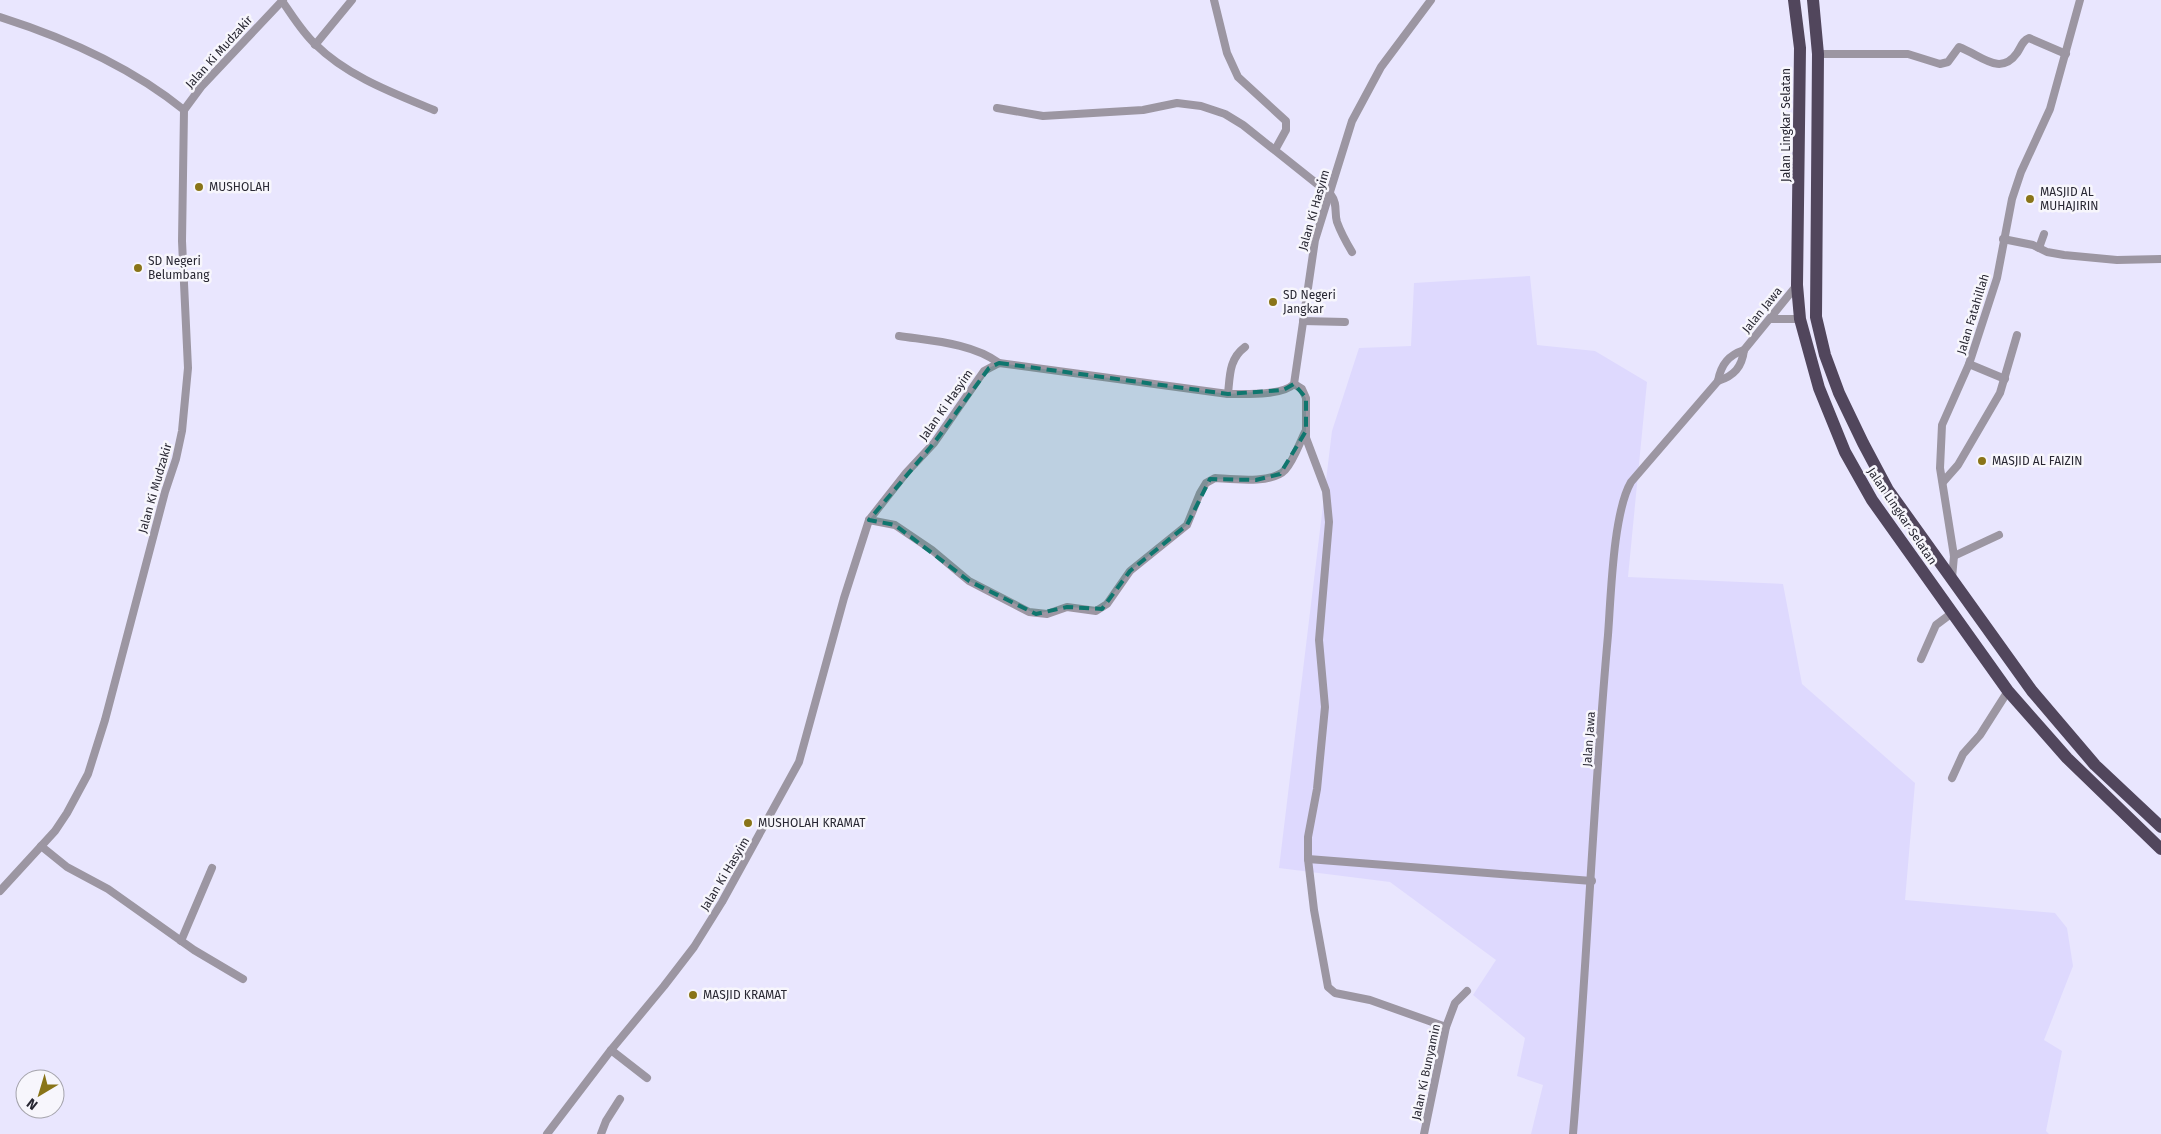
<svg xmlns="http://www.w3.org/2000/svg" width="2161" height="1134" viewBox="0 0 2161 1134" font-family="'Fira Sans',sans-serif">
<rect width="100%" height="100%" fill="#e9e6fe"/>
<polygon fill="#ded9fe" points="1530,276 1537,345 1595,351 1647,382 1628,577 1783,584 1802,684 1915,783 1905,900 2055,913 2067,928 2073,966 2044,1040 2062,1051 2046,1131 2049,1134 1531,1134 1543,1085 1517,1076 1525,1038 1473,995 1496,960 1390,882 1279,868 1332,431 1359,348 1411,346 1414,283"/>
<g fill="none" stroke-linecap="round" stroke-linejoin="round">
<g stroke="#9c96a2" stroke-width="8">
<polyline points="1214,0 1227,53 1238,77 1286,121 1286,130 1275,150"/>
<path d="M282,1C292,15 302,32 315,44C347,76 393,93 434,110"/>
<path d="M0,17C66,38 130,66 184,110"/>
<polyline points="315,45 352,0"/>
<path d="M1818,54H1908L1940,64L1948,62L1959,47C1981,55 2000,77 2017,53C2021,47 2023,40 2029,38L2066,54"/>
<path d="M997,108L1043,116L1143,110L1177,103L1201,106L1225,114L1243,125L1331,195C1338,204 1334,212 1337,222C1341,233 1346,242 1352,252"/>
<polyline points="2003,239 2033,245 2047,252 2064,255 2117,260 2161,259"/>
<polyline points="2039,248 2044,234"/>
<polyline points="1770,319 1800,319"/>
<polyline points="1303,321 1345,322"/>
<path d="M899,336C932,341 972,343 999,363"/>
<polyline points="1969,364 2005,379"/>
<path d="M1718,381C1734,376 1742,367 1744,350L1797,285"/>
<polyline points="1294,384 1302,389 1306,398 1306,438 1326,491 1329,522 1319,640 1325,707 1317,789 1308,837 1308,859 1314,910 1328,987 1335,993 1370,1000 1446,1027"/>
<path d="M1228,394C1230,375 1229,359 1245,347"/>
<polyline points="1943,482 1958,465 2000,393 2017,335"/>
<path d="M869,520L895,525L932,550L969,581L1029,612L1047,614L1067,607L1096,611L1107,604L1130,571L1187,525L1200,493L1206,483L1215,478C1233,479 1272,484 1285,470C1294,460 1299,444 1305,432"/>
<polyline points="1954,556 1999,535"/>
<polyline points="1952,578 1954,556 1940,468 1942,425 1969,364 1984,318 1997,278 2012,199 2021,172 2050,109 2080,0"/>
<polyline points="1921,659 1936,625 1952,613"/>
<polyline points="1952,778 1963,754 1980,735 2008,691"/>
<polyline points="41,846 67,867 108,889 194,950 243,979"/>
<polyline points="1308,859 1592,881"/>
<polyline points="0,891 55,831 67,813 88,774 105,720 165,492 176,459 182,431 188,368 182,241 184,110 201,87 283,0"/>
<polyline points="181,941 212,868"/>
<polyline points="611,1050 647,1078"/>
<path d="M547,1134L611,1050L664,986L694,947L722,902L799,762L844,598L869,520L906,473L934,443L984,371L999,363L1228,394C1245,394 1282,396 1294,384L1315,240L1352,121L1381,67L1431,0"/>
<polyline points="601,1134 606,1121 620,1099"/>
<polyline points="1424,1134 1446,1027 1455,1003 1467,991"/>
<path d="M1573,1134C1587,968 1593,801 1608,635C1611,596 1613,513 1631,482L1718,381C1721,364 1729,355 1744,350"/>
</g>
<g stroke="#51465c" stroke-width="12">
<polyline points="1794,0 1800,48 1797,285 1800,319 1819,388 1845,452 1872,500 2008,691 2067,758 2161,849"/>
<polyline points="1813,0 1818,54 1816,317 1825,355 1839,393 1863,443 1888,490 2032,691 2095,765 2161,827"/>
</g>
</g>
<path fill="#0f766e" fill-opacity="0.2" stroke="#0f766e" stroke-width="4" stroke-dasharray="10 6" stroke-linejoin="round" d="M999,363L1228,394L1283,390L1294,384L1306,398V431L1280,474L1256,480L1210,479L1187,525L1130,571L1102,609L1067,607L1036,614L969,581L895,525L869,520L934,443L989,368Z"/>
<g fill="#897418" stroke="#f7f6fc" stroke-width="2">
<circle cx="199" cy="187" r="5"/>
<circle cx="2030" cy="199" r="5"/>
<circle cx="138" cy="268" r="5"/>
<circle cx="1273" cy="302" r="5"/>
<circle cx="1982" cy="461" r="5"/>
<circle cx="748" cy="823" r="5"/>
<circle cx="693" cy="995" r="5"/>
</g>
<g text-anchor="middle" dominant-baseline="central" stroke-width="5" stroke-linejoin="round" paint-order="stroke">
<g font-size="12" fill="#282732" stroke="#f7f6fc">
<text transform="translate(219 52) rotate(-48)">Jalan Ki Mudzakir</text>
<text transform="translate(1786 125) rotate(-90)">Jalan Lingkar Selatan</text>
<text transform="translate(1314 210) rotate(-74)">Jalan Ki Hasyim</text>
<text transform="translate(1762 310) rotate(-51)">Jalan Jawa</text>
<text transform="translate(1973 314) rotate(-73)">Jalan Fatahillah</text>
<text transform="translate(946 405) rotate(-55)">Jalan Ki Hasyim</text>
<text transform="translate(155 488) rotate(-74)">Jalan Ki Mudzakir</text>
<text transform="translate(1902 516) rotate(56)">Jalan Lingkar Selatan</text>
<text transform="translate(1589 739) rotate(-86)">Jalan Jawa</text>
<text transform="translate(725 874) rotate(-59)">Jalan Ki Hasyim</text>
<text transform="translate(1426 1072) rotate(-78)">Jalan Ki Bunyamin</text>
</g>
<g font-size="12" fill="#282732" stroke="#f7f6fc" text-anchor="start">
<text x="209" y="187">MUSHOLAH</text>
<text x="2040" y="192">MASJID AL<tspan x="2040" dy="14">MUHAJIRIN</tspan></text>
<text x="148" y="261">SD Negeri<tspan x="148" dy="14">Belumbang</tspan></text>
<text x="1283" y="295">SD Negeri<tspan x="1283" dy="14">Jangkar</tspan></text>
<text x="1992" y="461">MASJID AL FAIZIN</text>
<text x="758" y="823">MUSHOLAH KRAMAT</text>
<text x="703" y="995">MASJID KRAMAT</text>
</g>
</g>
<g transform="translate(40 1094) rotate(218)"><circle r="24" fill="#f7f6fc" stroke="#a4a3ab"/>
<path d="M0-4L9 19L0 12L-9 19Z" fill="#897418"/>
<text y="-8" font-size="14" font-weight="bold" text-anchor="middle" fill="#282732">N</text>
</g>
</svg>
